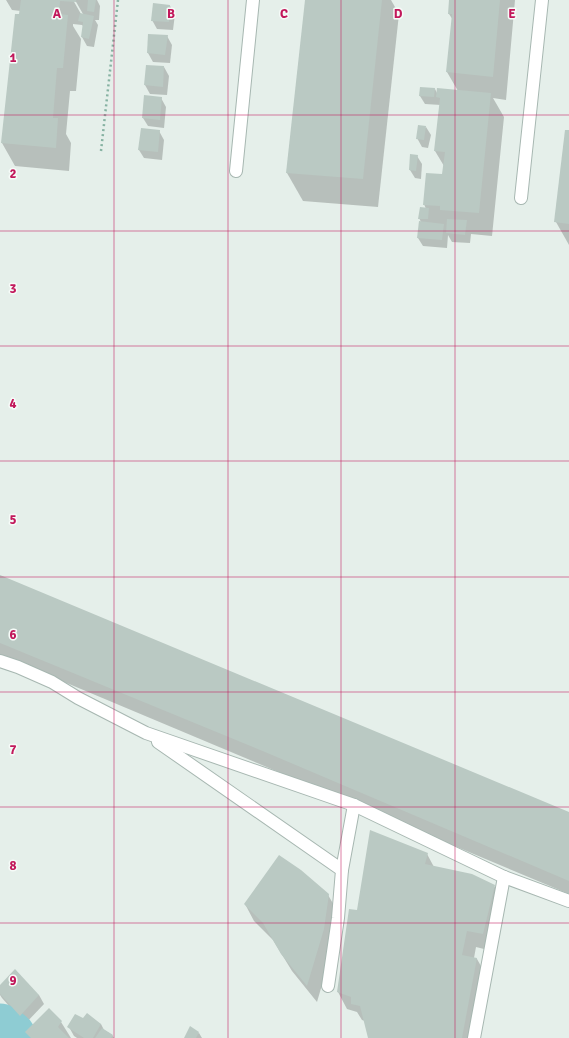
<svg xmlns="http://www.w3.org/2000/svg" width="569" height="1038" viewBox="0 0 569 1038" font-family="Signika,sans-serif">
<rect width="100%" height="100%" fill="#e5efea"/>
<g fill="#0003">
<polygon points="6,0 73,0 81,14 83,14 75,0 97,0 100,6 99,20 95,20 98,25 94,47 87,46 82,37 84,27 82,25 73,24 73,26 81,39 76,91 70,91 66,134 71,143 69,171 15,166 2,143 21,11 12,10"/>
<polygon points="306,0 391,0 399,14 378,207 303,201 287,173"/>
<polygon points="450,0 515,0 506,100 493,98 504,117 492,236 471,234 470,243 452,242 448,235 447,248 423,246 418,238 421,222 419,218 426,209 424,204 443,175 444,166 435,151 441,105 425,104 420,96 435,89 438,95 458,91 447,72 453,20 449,14"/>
<polygon points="170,6 175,14 173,30 157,29 152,20"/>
<polygon points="167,36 172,45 170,63 153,62 148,53"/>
<polygon points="164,67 169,76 167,95 150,94 145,85"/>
<polygon points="161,98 166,107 164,128 148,126 143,118"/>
<polygon points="426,127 431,135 428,148 422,147 417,138"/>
<polygon points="159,131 164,140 162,160 144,158 139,150"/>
<polygon points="569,131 569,245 556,222"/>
<polygon points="417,156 422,164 421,179 415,178 410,170"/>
<polygon points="0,576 569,813 569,894 0,655"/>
<polygon points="427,854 434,867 494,886 504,903 492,951 476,947 474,958 477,959 486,975 474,1038 369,1038 365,1021 362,1020 357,1012 347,1009 338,992 358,911"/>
<polygon points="328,895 338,912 333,947 317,1002 292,971 273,940 254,921 245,904"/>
<polygon points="0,987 39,995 44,1004 25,1024 2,998 0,995"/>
<polygon points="84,1020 101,1024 104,1030 112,1035 114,1038 77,1038 74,1036 69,1027"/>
<polygon points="61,1022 71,1038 30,1038 27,1033"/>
<polygon points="199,1033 202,1038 186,1038"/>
</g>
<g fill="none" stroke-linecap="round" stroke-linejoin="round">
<polyline stroke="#8eccd3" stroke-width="55" points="0,1031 9,1038"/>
</g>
<g fill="#bac9c3">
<polygon points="21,0 76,0 76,2 60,1 59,14 68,15 63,68 57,68 53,118 58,118 56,148 1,143 15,14 19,14"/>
<polygon points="88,0 96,0 94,12 87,11"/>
<polygon points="305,0 382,0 363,179 286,173"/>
<polygon points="449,0 500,0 493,77 446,72 452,14 448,14"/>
<polygon points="153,3 170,5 169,22 151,21"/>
<polygon points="80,13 94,16 89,39 81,37 83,22 78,21"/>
<polygon points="148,34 168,35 165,55 147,53"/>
<polygon points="146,65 164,66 163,87 144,85"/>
<polygon points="420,87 435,88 434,97 419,96"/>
<polygon points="437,88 491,93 479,213 440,210 440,206 423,205 426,173 442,174 445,152 434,151 440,98 436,97"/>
<polygon points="144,95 162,97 160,120 142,118"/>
<polygon points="418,125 426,126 424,140 416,139"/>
<polygon points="141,128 160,130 158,152 138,150"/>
<polygon points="565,130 569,130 569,224 554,222"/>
<polygon points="410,154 418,155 416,171 409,170"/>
<polygon points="420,207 429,208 428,219 418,219"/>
<polygon points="447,219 467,220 465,235 446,233"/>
<polygon points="419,221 444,224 442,240 417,238"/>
<polygon points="0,575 569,812 569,881 265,752 0,643"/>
<polygon points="370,830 428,853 425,864 472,874 495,885 483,934 467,931 462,955 477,958 462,1038 368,1038 360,1006 351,1004 351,997 337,992 349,909 357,910"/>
<polygon points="279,855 301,870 329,894 324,929 307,986 281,954 263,923 244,904"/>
<polygon points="15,969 39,995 20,1016 0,994 0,985"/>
<polygon points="49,1008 62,1021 58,1027 69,1038 31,1038 25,1032"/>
<polygon points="87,1013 101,1024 93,1038 84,1038 67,1027 75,1014 83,1018"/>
<polygon points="190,1026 199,1032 196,1038 184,1038"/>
<polygon points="102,1028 113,1035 111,1038 95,1038"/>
</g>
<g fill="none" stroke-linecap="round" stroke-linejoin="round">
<defs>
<g id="minor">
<polyline points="236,171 253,0"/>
<polyline points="521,198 542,0"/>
<polyline points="0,661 18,667 52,682 78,698 146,733 354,805 504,877 569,901"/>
<polyline points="158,742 342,870 338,918 328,986"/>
<polyline points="342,870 354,805"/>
<polyline points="474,1038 504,877"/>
</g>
</defs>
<use href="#minor" stroke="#a7b7b1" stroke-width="14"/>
<polyline stroke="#86b2a2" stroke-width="2.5" stroke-dasharray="2 3" stroke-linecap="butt" points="101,151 118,0"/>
<use href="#minor" stroke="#fff" stroke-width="12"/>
</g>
<path fill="none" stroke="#c2185b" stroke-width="1" stroke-opacity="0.55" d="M114,0V1038M228,0V1038M341,0V1038M455,0V1038M0,115H569M0,231H569M0,346H569M0,461H569M0,577H569M0,692H569M0,807H569M0,923H569"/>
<g font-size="13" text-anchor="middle" font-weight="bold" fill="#c2185b" stroke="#f6fbf8" stroke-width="3" stroke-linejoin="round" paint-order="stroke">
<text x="57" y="18">A</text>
<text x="171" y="18">B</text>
<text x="284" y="18">C</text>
<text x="398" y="18">D</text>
<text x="512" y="18">E</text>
<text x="13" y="62">1</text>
<text x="13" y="178">2</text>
<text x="13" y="293">3</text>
<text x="13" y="408">4</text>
<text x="13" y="524">5</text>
<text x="13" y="639">6</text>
<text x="13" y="754">7</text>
<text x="13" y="870">8</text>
<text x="13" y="985">9</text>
</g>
</svg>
